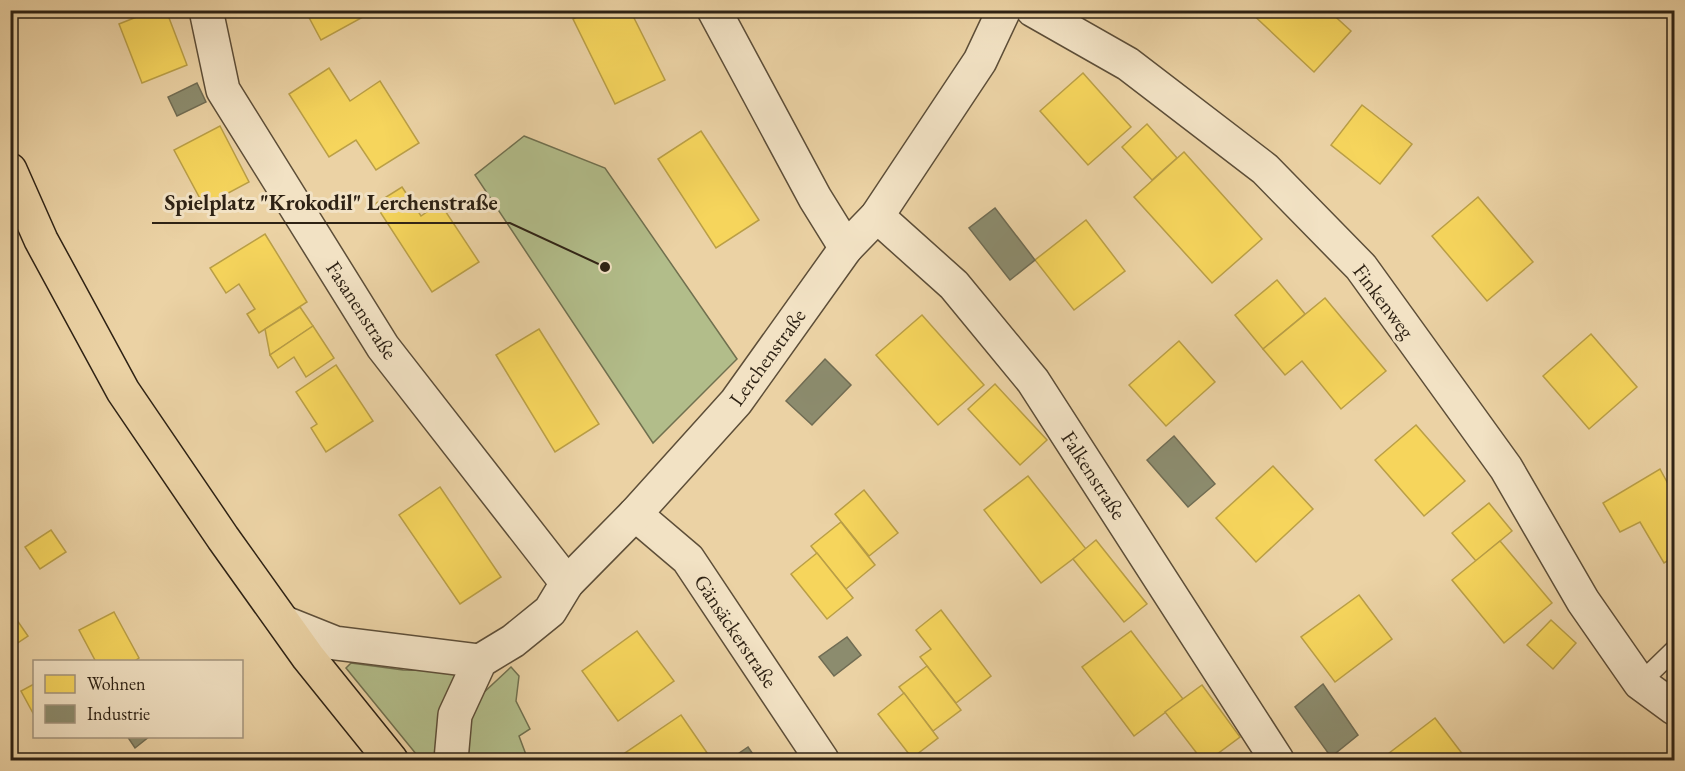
<svg xmlns="http://www.w3.org/2000/svg" width="1685" height="771" viewBox="0 0 1685 771" font-family="'EB Garamond',serif">
<rect width="100%" height="100%" fill="#ebd2a4"/>
<filter id="stains"><feTurbulence type="fractalNoise" baseFrequency=".00333" numOctaves="4"/><feColorMatrix values="0 0 0 0 .2 0 0 0 0 .09 0 0 0 0 .02 0 0 0 .5 -.17"/></filter>
<radialGradient id="worn" r=".72"><stop offset=".6" stop-color="#630" stop-opacity="0"/><stop offset="1" stop-color="#630" stop-opacity=".3"/></radialGradient>
<g fill="#b2bd8a" stroke="#70704f" stroke-width="1.5">
<polygon points="524,136 605,168 737,359 653,443 475,175"/>
<path d="M351,663L403,670L454,671L457,677C440,710 436,723 435,760H421L346,668Z"/>
<polygon points="511,667 519,676 516,701 530,729 519,736 528,760 465,760 468,726 479,697"/>
</g>
<g fill="#f6d55c" stroke="#ba9f46" stroke-width="1.5">
<polygon points="154,10 166,10 187,65 142,83 119,24"/>
<polygon points="305,10 359,10 363,17 321,40"/>
<polygon points="590,10 630,10 665,80 615,104 573,19"/>
<polygon points="1248,10 1328,10 1351,31 1314,72"/>
<polygon points="329,68 350,101 380,81 419,143 376,170 356,140 329,157 289,94"/>
<polygon points="1083,73 1131,127 1088,165 1040,111"/>
<polygon points="1362,105 1412,144 1380,184 1331,145"/>
<polygon points="1147,124 1177,158 1152,180 1122,147"/>
<polygon points="220,126 249,182 204,206 174,150"/>
<polygon points="701,131 759,220 716,248 658,159"/>
<polygon points="1184,152 1262,239 1212,283 1134,197"/>
<polygon points="402,187 421,216 440,203 479,262 432,292 375,204"/>
<polygon points="1478,197 1533,262 1487,301 1432,236"/>
<polygon points="1086,220 1125,271 1074,310 1035,260"/>
<polygon points="265,234 307,302 259,333 247,314 255,309 239,284 226,293 210,268"/>
<polygon points="1277,280 1305,314 1263,349 1235,315"/>
<polygon points="1325,298 1386,371 1341,409 1302,361 1285,375 1263,349"/>
<polygon points="300,307 313,326 270,355 265,329"/>
<polygon points="922,315 984,385 938,425 876,355"/>
<polygon points="313,326 334,358 306,377 294,357 278,368 270,355"/>
<polygon points="539,329 599,424 555,452 496,355"/>
<polygon points="1591,334 1637,387 1589,429 1543,376"/>
<polygon points="1179,341 1215,382 1166,426 1129,385"/>
<polygon points="336,365 373,421 326,452 311,428 317,424 296,392"/>
<polygon points="995,384 1047,440 1020,465 968,409"/>
<polygon points="1416,425 1465,481 1424,516 1375,460"/>
<polygon points="1273,466 1313,509 1256,562 1216,518"/>
<polygon points="1660,469 1674,495 1674,557 1664,563 1640,522 1620,532 1603,503"/>
<polygon points="1028,476 1086,549 1041,583 984,510"/>
<polygon points="440,487 501,577 460,604 399,515"/>
<polygon points="864,490 898,533 869,556 835,514"/>
<polygon points="1489,503 1512,531 1476,561 1452,533"/>
<polygon points="841,522 875,565 846,589 811,546"/>
<polygon points="51,530 66,552 40,569 25,547"/>
<polygon points="1096,540 1147,604 1124,622 1073,559"/>
<polygon points="1500,541 1552,603 1504,643 1452,580"/>
<polygon points="817,553 853,598 827,619 791,574"/>
<polygon points="1359,595 1392,639 1335,682 1301,637"/>
<polygon points="10,610 28,636 10,648"/>
<polygon points="941,610 991,676 956,703 920,657 931,649 916,630"/>
<polygon points="114,612 139,658 133,662 96,662 79,630"/>
<polygon points="1551,620 1576,643 1553,669 1527,645"/>
<polygon points="637,631 674,681 618,721 582,671"/>
<polygon points="1131,631 1183,699 1134,736 1082,667"/>
<polygon points="927,666 961,710 933,731 899,687"/>
<polygon points="34,684 34,715 21,691"/>
<polygon points="1202,685 1240,737 1209,760 1202,760 1165,712"/>
<polygon points="904,693 938,738 912,758 878,714"/>
<polygon points="681,715 712,760 631,760 625,753"/>
<polygon points="1435,718 1467,760 1380,760"/>
</g>
<g fill="#8c8c6e" stroke="#706c53" stroke-width="1.5">
<polygon points="197,83 206,102 177,116 168,97"/>
<polygon points="995,208 1035,260 1010,280 969,228"/>
<polygon points="825,359 851,385 812,425 786,401"/>
<polygon points="1174,436 1215,484 1188,507 1147,460"/>
<polygon points="847,637 861,655 834,676 819,657"/>
<polygon points="1323,684 1358,735 1331,757 1295,707"/>
<polygon points="127,736 150,736 135,748"/>
<polygon points="748,747 757,760 729,760"/>
</g>
<g fill="none" stroke-linecap="round" stroke-linejoin="round">
<defs>
<polyline id="service" points="1640,683 1674,650"/>
<g id="minor">
<polyline points="206,10 223,90 383,347 567,583"/>
<polyline points="714,10 815,198 846,248"/>
<polyline points="1033,10 1128,64 1265,169 1361,267 1506,468 1583,601 1640,683 1674,708"/>
<polyline points="877,216 954,285 1033,381 1277,760"/>
<polyline points="635,514 688,559 822,760"/>
<polyline points="285,623 335,643 480,661"/>
<polyline points="451,760 455,715 480,661 513,641 550,611 567,583 635,514 736,402 846,248 877,216 980,61 1004,10"/>
</g>
<polyline id="primary" points="10,170 41,240 123,391 223,538 308,657 391,760"/>
</defs>
<use href="#service" stroke="#5d4e38" stroke-width="21"/>
<use href="#minor" stroke="#5d4e38" stroke-width="36"/>
<use href="#primary" stroke="#2e2214" stroke-width="36"/>
<use href="#service" stroke="#f2e2c4" stroke-width="18"/>
<use href="#minor" stroke="#f2e2c4" stroke-width="33"/>
<use href="#primary" stroke="#ebd2a4" stroke-width="33"/>
</g>
<g text-anchor="middle" dominant-baseline="central" stroke-width="6" stroke-linejoin="round" paint-order="stroke">
<g font-size="21" fill="#2e2214" stroke="#f2e2c4">
<text transform="translate(1384 301) rotate(53)">Finkenweg</text>
<text transform="translate(362 310) rotate(57)">Fasanenstraße</text>
<text transform="translate(767 357) rotate(-54)">Lerchenstraße</text>
<text transform="translate(1094 475) rotate(57)">Falkenstraße</text>
<text transform="translate(736 631) rotate(56)">Gänsäckerstraße</text>
</g>
</g>
<path fill="none" stroke="#2e2214" stroke-width="2" d="M605 267L510 223H152"/>
<circle fill="#2e2214" stroke="#f2e2c4" stroke-width="2" cx="605" cy="267" r="6"/>
<g font-size="22" text-anchor="middle" font-weight="bold" fill="#2e2214" stroke="#f2e2c4" stroke-width="6" stroke-linejoin="round" paint-order="stroke">
<text x="331" y="210">Spielplatz "Krokodil" Lerchenstraße</text>
</g>
<rect width="1685" height="771" fill="none" stroke="#ebd2a4" stroke-width="36"/>
<rect x="12" y="12" width="1661" height="747" fill="none" stroke="#2e2214" stroke-width="3"/>
<rect x="18" y="18" width="1649" height="735" fill="none" stroke="#2e2214" stroke-width="1.5"/>
<rect x="33" y="660" width="210" height="78" fill="#f2e2c4" stroke="#a4957e" stroke-width="1.5"/>
<rect x="45" y="675" width="30" height="18" fill="#f6d55c" stroke="#a4957e" stroke-width="1.5"/>
<text x="87" y="690" font-size="18" fill="#2e2214">Wohnen</text>
<rect x="45" y="705" width="30" height="18" fill="#8c8c6e" stroke="#a4957e" stroke-width="1.5"/>
<text x="87" y="720" font-size="18" fill="#2e2214">Industrie</text>
<rect width="100%" height="100%" filter="url(#stains)"/>
<rect width="100%" height="100%" fill="url(#worn)"/>
</svg>
